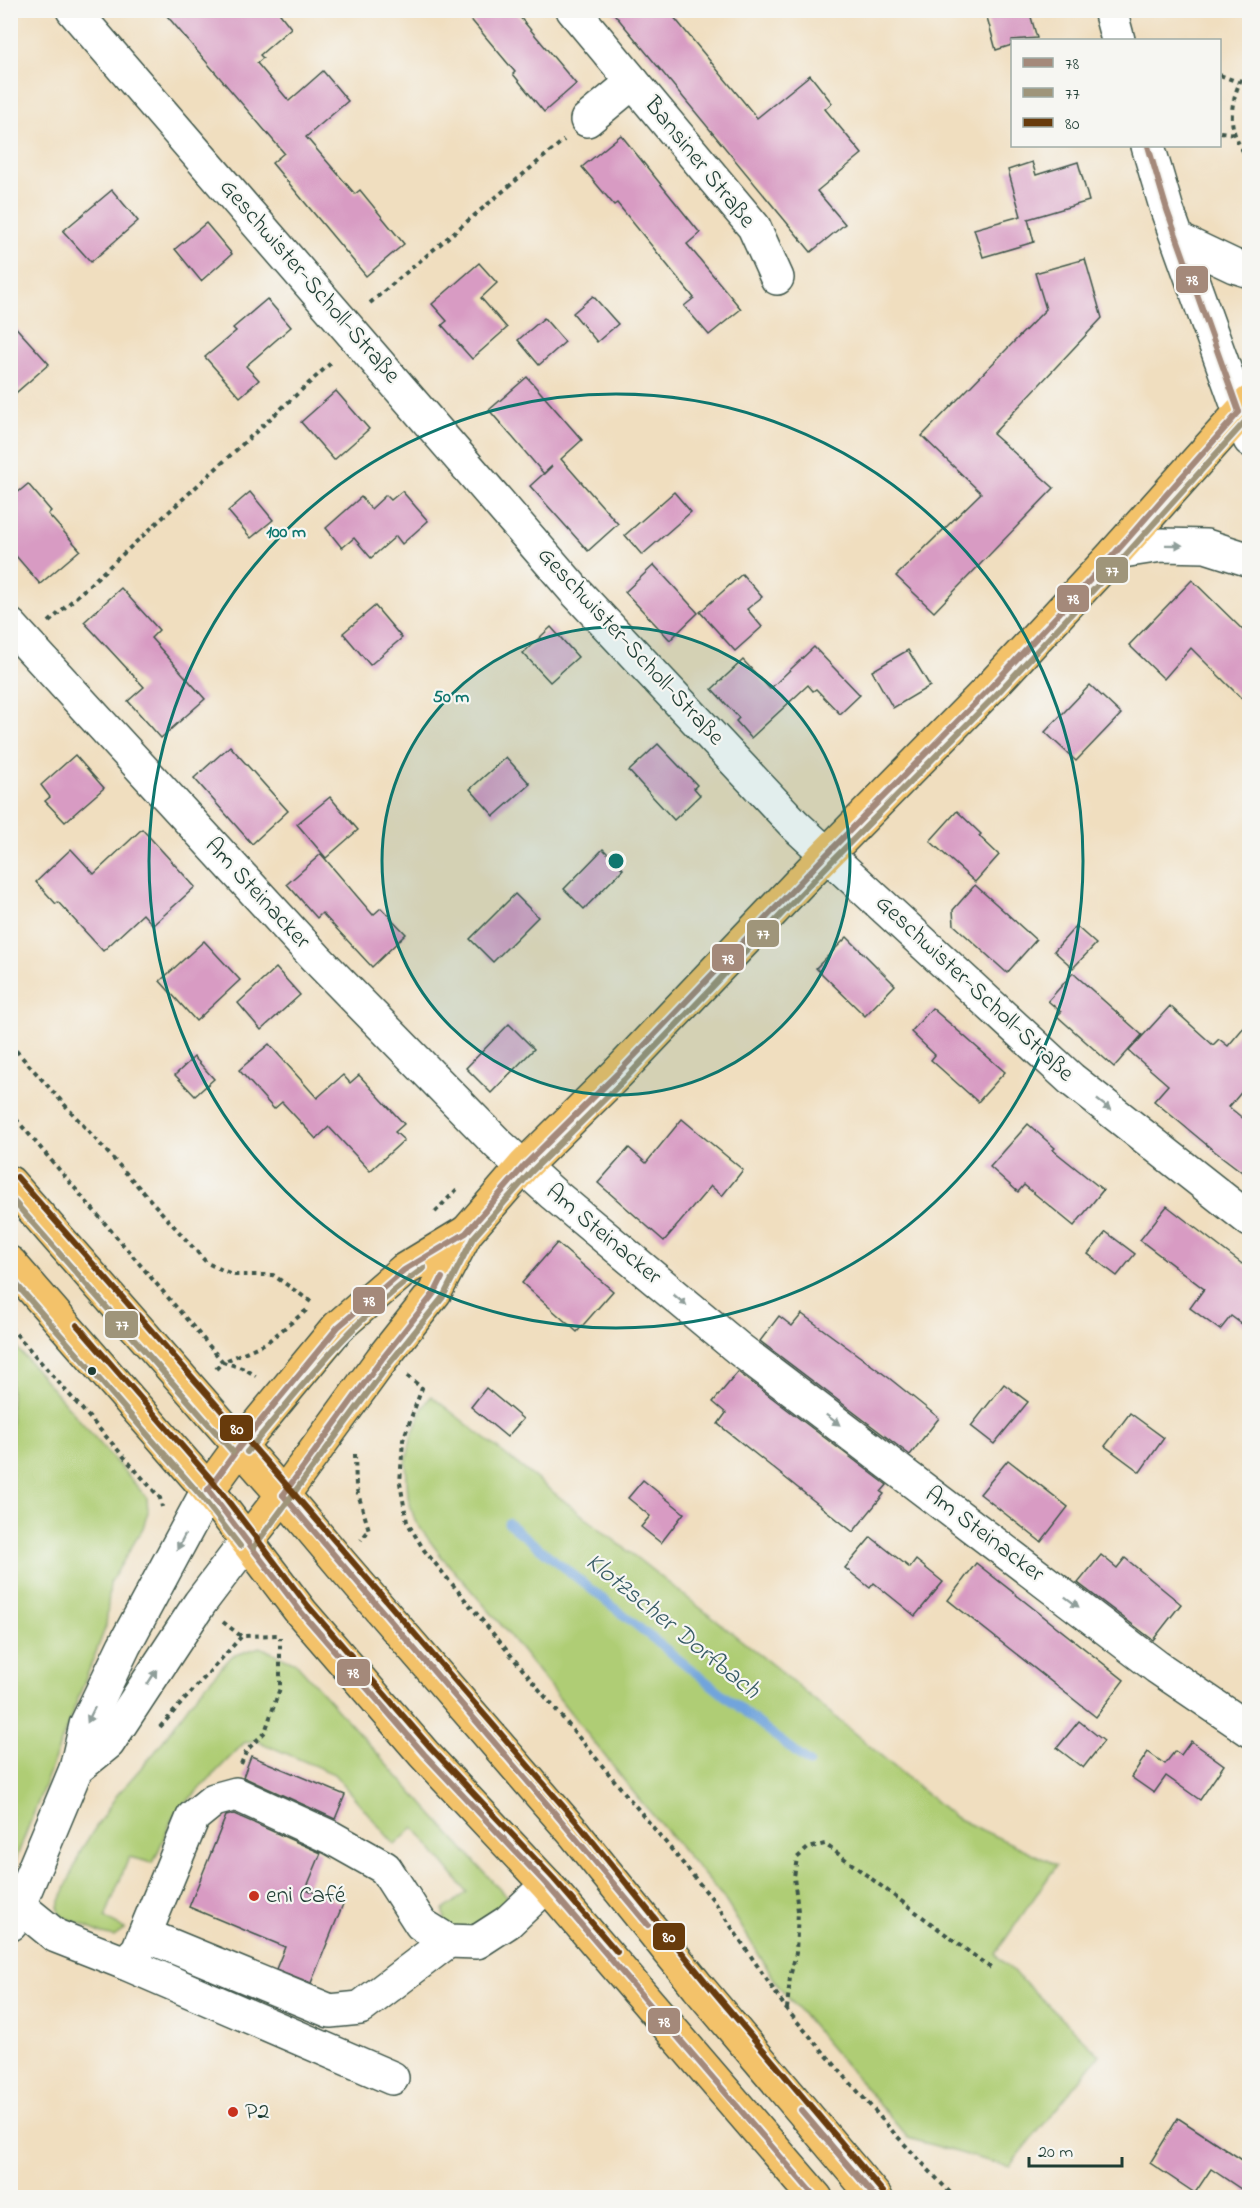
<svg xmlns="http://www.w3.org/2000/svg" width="1260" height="2208" viewBox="0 0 1260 2208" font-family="'Indie Flower',sans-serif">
<rect width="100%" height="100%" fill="#f6f6f2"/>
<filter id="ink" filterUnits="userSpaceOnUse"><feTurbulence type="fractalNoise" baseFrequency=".0167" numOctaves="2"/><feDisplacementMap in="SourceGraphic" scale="12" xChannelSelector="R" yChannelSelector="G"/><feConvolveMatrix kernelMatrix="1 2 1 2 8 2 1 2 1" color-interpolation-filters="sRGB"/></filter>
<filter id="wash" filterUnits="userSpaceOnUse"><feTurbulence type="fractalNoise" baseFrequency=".008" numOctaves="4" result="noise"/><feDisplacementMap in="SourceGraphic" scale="24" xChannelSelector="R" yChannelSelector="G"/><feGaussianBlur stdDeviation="1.35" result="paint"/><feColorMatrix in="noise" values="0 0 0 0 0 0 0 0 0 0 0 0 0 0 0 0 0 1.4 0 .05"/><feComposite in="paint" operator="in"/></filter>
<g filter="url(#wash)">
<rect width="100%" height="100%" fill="#f0debf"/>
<g fill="#afcd74" stroke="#678554" stroke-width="1.5">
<polygon points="11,1341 135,1484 147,1498 148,1512 143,1528 110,1583 106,1626 11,1872"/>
<polygon points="431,1396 779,1670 954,1817 1057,1865 995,1954 1100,2055 1009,2167 908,2138 779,1987 723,1897 638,1798 498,1621 441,1556 415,1521 408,1497 406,1463 411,1438 422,1409"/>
<polygon points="260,1647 296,1663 511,1902 480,1930 446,1929 444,1910 467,1892 414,1827 395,1845 334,1774 255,1740 244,1743 174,1815 153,1863 129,1857 105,1918 125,1929 114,1937 103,1934 61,1916 58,1906 82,1848 117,1795 155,1752 194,1698 232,1656"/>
</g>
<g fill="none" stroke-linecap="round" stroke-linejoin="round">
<polyline stroke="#71a4dc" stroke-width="9" points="508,1523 809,1763"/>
</g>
<g id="blocks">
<g fill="#d89bc3">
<polygon points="162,10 277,10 291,28 260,55 263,58 257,63 289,101 323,71 348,101 306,137 355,194 360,190 404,244 366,276 272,163 284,153"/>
<polygon points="463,10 514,10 576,84 544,112 513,74 515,72"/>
<polygon points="611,10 668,10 757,118 810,75 832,103 825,109 862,154 817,191 845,224 811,252"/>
<polygon points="985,10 1029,10 1037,38 1012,40 1012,45 996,50"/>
<polygon points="621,135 700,233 687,244 741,309 709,335 684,306 694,298 617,203 614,205 582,167"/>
<polygon points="1032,162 1036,175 1078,162 1089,201 1028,219 1034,242 983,257 974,229 1021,216 1008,170"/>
<polygon points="112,190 138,221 91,262 63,231"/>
<polygon points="206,223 232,254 201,281 175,249"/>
<polygon points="1085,259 1102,318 993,434 1054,488 934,612 896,576 981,493 922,436 1046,309 1035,273"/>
<polygon points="479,263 497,283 481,298 507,328 472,359 442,325 447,321 432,304"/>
<polygon points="593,296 618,324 597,342 573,313"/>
<polygon points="267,299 291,327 246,366 259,380 240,397 205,357 236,331 233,328"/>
<polygon points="544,318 565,342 539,365 518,340"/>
<polygon points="10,321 49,364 10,398"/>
<polygon points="527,377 582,440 561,459 618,524 588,551 530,486 552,466 544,474 489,410"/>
<polygon points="336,391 369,429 334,460 301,422"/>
<polygon points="28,484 51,511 48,514 80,550 40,584 10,549 10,499"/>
<polygon points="402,491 428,521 402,544 396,536 371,558 354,538 342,548 326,528 361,497 371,509 386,495 391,500"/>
<polygon points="250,492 273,520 251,538 228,511"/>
<polygon points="674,492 691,512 642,555 625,535"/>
<polygon points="654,565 698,613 670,640 625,592"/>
<polygon points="742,574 762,597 747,609 762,627 735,651 700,612"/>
<polygon points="1192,580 1250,637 1250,707 1191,648 1164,679 1129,645"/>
<polygon points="121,588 159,630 151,638 205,699 161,738 128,701 144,687 84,622"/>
<polygon points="375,606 402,638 370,665 343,633"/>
<polygon points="551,627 578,657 550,682 523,653"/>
<polygon points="814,647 860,695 840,714 816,689 813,691 808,685 751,738 736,721 739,718 712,689 743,660 770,689"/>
<polygon points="908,650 930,686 893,708 872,671"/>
<polygon points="1090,685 1121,714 1076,761 1045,732"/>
<polygon points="658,744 697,785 694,788 700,795 674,820 629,771"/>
<polygon points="230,746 288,811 252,844 194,778"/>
<polygon points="75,755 104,788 65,822 45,801 50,797 41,785"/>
<polygon points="506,757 530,784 494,816 470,789"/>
<polygon points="330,797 358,830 326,858 297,824"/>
<polygon points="957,811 981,834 979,836 999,855 975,882 930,841"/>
<polygon points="142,829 195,887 153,925 143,914 103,951 58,902 56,904 36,882 71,849 94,874"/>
<polygon points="603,849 623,869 584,909 564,889"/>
<polygon points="321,854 373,915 381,908 406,934 372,967 322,913 317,918 287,884"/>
<polygon points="975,885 1036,940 1007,973 954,925 953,910"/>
<polygon points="515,894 538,917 493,962 470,939"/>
<polygon points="1076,926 1096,944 1073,968 1054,951"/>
<polygon points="847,937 895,985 865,1016 816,968"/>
<polygon points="204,941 240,980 196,1021 160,981"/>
<polygon points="276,968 300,995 261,1030 238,1003"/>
<polygon points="1073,973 1142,1035 1114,1067 1057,1016 1061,1012 1048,1001"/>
<polygon points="1170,1006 1213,1045 1219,1039 1228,1046 1250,1020 1250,1082 1229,1107 1250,1124 1250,1178 1213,1150 1154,1101 1168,1085 1129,1051"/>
<polygon points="932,1008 1005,1072 978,1102 931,1060 935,1055 911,1032"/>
<polygon points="509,1024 534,1049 491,1093 466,1068"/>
<polygon points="269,1044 317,1098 343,1075 350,1083 359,1075 404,1124 395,1132 404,1140 370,1171 329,1127 316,1139 282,1102 274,1109 239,1070"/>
<polygon points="194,1057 214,1079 195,1096 175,1075"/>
<polygon points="682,1119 743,1170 722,1196 711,1186 664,1241 598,1183 629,1148 646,1163"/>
<polygon points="1028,1124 1055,1148 1053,1150 1103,1190 1074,1226 1024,1185 1018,1192 990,1167"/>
<polygon points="1167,1206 1250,1270 1250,1330 1231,1316 1220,1330 1190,1308 1204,1289 1140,1240"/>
<polygon points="1106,1232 1135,1254 1117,1276 1088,1254"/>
<polygon points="557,1243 613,1291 577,1332 522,1283"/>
<polygon points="802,1314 889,1378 939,1418 910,1455 760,1341 779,1316 792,1326"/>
<polygon points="738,1372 887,1485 881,1492 884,1494 853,1532 718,1424 726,1413 713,1402"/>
<polygon points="1004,1384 1028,1402 994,1444 971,1426"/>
<polygon points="486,1388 523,1419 507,1437 471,1407"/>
<polygon points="1130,1413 1164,1438 1140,1472 1105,1446"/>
<polygon points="1008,1460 1068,1507 1041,1542 980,1494"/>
<polygon points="643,1480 684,1513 661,1543 641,1527 650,1516 628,1498"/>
<polygon points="871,1537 910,1568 916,1560 943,1582 915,1616 874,1583 870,1588 845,1568"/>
<polygon points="1101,1555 1117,1568 1125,1558 1181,1604 1153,1640 1078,1583"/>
<polygon points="976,1563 1124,1680 1096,1717 948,1600"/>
<polygon points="1079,1721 1104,1741 1083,1768 1057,1748"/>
<polygon points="1191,1741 1224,1765 1200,1800 1166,1776 1154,1793 1131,1777 1148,1752 1165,1764 1175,1751 1181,1755"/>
<polygon points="251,1756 345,1795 335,1819 243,1777"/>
<polygon points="234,1814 321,1853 306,1889 343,1904 311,1983 276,1969 285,1947 189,1907 226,1816"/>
<polygon points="1178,2118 1250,2165 1250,2195 1211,2169 1195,2193 1150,2163"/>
</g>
</g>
</g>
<g filter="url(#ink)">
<use href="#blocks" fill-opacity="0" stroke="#3e5549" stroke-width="1.5"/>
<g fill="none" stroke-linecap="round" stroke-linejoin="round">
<defs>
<g id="minor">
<polyline points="73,10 575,591 795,825 1071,1079 1250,1220"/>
<polyline points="573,10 754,227 777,278"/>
<polyline points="1110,10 1118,40"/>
<polyline points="587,120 633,82"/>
<polyline points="1148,146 1167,210 1250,440"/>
<polyline points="1179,240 1234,266 1250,271"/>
<polyline points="1116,552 1162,545 1206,546 1250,560"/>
<polyline points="10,625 316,958 498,1144 552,1193 739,1349 1157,1667 1250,1730"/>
<polyline points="76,1769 108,1743 200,1603 247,1541"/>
<polyline points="18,1905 56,1936 125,1963 138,1950 193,1817 214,1800 236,1794 330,1837 385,1868 421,1924 448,1941 477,1942 508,1922 547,1885"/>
<polyline points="11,1924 76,1769 86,1725 124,1646 208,1490"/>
<polyline points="145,1935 330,2011 360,2008 448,1941"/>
<polyline points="125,1963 392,2078"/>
</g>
<g id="major">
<polyline points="10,1183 283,1495 342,1565 574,1833 698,1987 876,2198"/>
<polyline points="10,1263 208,1490 301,1612 424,1754 547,1885 816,2198"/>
<polyline points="208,1490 240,1446 338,1327 404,1270 465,1233"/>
<polyline points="247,1541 283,1495 382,1359 435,1292 466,1233 524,1166 617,1074 827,854 989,689 1116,552 1250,402"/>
</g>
</defs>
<use href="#minor" stroke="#3e5549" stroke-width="36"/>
<use href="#major" stroke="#3e5549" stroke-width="36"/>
<g stroke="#3e5549" stroke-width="4" stroke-dasharray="4.5 4.5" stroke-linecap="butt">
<path d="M1250,63C1230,96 1222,128 1250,160"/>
<polyline points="1220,75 1238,82"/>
<polyline points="1220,132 1235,134"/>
<polyline points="370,303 564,140"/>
<polyline points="49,622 333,361"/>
<polyline points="10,1044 207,1263 234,1275 273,1275 314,1304"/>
<polyline points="10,1112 223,1362 266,1343 308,1309"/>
<polyline points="435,1212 459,1187"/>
<polyline points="10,1327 160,1498 162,1507"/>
<polyline points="216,1369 223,1362 245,1369 256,1376"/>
<polyline points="407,1376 422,1388 403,1440 400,1483 407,1522 424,1550 714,1901 787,2010 894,2133 955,2198"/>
<polyline points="355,1454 356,1487 369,1530 361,1540"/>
<polyline points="223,1622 241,1636 277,1635"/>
<polyline points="160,1727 241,1637"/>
<polyline points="241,1764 247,1750 265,1732 280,1688 280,1638"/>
<polyline points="787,2009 790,1977 796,1953 798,1911 794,1877 797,1858 808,1848 825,1844 992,1969"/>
</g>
<use href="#minor" stroke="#fff" stroke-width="33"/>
<use href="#major" stroke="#f3c26a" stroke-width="33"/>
<defs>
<g id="bus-1">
<polyline points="1148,146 1167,210 1239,412"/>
<polyline points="208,1490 240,1446 338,1327 404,1270 466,1233 524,1166 617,1074 827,854 989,689 1116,552 1239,412"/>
<polyline points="208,1490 301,1612 424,1754 547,1885 816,2198"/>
<polyline points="283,1495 382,1359 435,1292 442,1278"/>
<polyline points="283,1495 558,1817 648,1925"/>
<polyline points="801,2110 876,2198"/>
</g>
<g id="bus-2">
<polyline points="10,1197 233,1452"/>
<polyline points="10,1277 201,1496 240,1546"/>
<path d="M247,1452C302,1386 353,1318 424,1268"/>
<polyline points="254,1547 389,1364 443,1297 473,1238 531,1172 624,1080 833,860 996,695 1123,558 1250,416"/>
</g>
<g id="bus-3">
<polyline points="17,1177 290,1489 581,1827 705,1981 883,2192"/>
<polyline points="77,1325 215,1484 308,1606 431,1748 554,1879 617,1952"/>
</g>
</defs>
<use href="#bus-1" stroke="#f6f6f2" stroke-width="10"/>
<use href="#bus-2" stroke="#f6f6f2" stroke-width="10"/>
<use href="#bus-3" stroke="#f6f6f2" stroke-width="10"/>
<use href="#bus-1" stroke="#a4897a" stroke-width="6"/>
<use href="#bus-2" stroke="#9f957a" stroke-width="6"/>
<use href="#bus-3" stroke="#683b0c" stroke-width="6"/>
</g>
<defs><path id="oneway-solid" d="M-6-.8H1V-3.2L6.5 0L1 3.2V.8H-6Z" transform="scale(1.5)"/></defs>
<g fill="#8f9e9a">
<use href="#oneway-solid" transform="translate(1174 545) rotate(1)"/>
<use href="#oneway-solid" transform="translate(1104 1105) rotate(38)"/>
<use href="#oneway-solid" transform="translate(680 1300) rotate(40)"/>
<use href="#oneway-solid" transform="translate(833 1420) rotate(37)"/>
<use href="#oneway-solid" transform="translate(181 1542) rotate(117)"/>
<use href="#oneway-solid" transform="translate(1072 1602) rotate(37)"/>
<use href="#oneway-solid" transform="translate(152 1677) rotate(-57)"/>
<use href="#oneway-solid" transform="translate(91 1715) rotate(116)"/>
</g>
</g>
<circle cx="616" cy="861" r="234" fill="#0f766e" fill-opacity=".12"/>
<g fill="none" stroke="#0f766e" stroke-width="3">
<circle cx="616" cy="861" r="234"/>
<circle cx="616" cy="861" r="467"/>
</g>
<circle fill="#1f3d34" stroke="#f6f6f2" stroke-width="2" cx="92" cy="1371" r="5"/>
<g fill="#c8321e" stroke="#f6f6f2" stroke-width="2">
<circle cx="254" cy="1896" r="6"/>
<circle cx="233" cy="2112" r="6"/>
</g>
<g text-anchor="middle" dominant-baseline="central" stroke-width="4.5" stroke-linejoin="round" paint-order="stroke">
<g font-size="24" fill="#1f3d34" stroke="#f6f6f2">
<text transform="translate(699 163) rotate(51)">Bansiner Straße</text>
<text transform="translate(309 282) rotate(49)">Geschwister-Scholl-Straße</text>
<text transform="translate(630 647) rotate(47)">Geschwister-Scholl-Straße</text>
<text transform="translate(257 894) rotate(47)">Am Steinacker</text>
<text transform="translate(974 989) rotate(43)">Geschwister-Scholl-Straße</text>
<text transform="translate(603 1235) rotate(40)">Am Steinacker</text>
<text transform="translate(984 1535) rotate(37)">Am Steinacker</text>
</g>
<g font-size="24" fill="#1f3d34" stroke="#f6f6f2" text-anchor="start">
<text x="266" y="1896">eni Café</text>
<text x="245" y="2112">P2</text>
</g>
<g font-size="26" font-style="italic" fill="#385c66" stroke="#f6f6f2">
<text transform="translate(672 1627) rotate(39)">Klotzscher Dorfbach</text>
</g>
</g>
<circle cx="616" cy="861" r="9" fill="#0f766e" stroke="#f6f6f2" stroke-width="3"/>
<g font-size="18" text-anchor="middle" font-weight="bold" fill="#0f766e" stroke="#f6f6f2" stroke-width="4.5" stroke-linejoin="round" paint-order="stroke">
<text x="286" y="537">100 m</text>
<text x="451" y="702">50 m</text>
</g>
<g stroke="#f6f6f2" stroke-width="2">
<rect x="1175" y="265" width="34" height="29" rx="6" fill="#a4897a"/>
<rect x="1095" y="556" width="34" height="28" rx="6" fill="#9f957a"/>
<rect x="1056" y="584" width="34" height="29" rx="6" fill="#a4897a"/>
<rect x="746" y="919" width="34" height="29" rx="6" fill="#9f957a"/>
<rect x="711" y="943" width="34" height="29" rx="6" fill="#a4897a"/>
<rect x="352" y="1286" width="34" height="29" rx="6" fill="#a4897a"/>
<rect x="104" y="1310" width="35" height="29" rx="6" fill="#9f957a"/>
<rect x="219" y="1414" width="35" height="28" rx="6" fill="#683b0c"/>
<rect x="336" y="1658" width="35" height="29" rx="6" fill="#a4897a"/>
<rect x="652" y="1922" width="34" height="29" rx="6" fill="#683b0c"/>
<rect x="647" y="2007" width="34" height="28" rx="6" fill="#a4897a"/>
</g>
<g font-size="16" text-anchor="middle" font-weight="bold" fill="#fff">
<text x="1192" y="285">78</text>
<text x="1112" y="576">77</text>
<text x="1073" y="604">78</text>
<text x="763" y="939">77</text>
<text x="728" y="964">78</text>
<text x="369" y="1306">78</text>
<text x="122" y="1330">77</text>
<text x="237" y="1434">80</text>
<text x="353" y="1678">78</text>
<text x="669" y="1942">80</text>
<text x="664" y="2027">78</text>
</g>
<rect width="1260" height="2208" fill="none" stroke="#f6f6f2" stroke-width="36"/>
<rect x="1011" y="39" width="210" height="108" fill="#f6f6f2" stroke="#a0aca6" stroke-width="1.5"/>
<rect x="1023" y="58" width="30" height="9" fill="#a4897a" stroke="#a0aca6" stroke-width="1.5"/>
<text x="1065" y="69" font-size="18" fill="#1f3d34">78</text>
<rect x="1023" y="88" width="30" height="9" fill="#9f957a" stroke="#a0aca6" stroke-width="1.5"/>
<text x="1065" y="99" font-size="18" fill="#1f3d34">77</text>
<rect x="1023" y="118" width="30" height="9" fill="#683b0c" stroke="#a0aca6" stroke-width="1.5"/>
<text x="1065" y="129" font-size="18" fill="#1f3d34">80</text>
<path d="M1029 2157v9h93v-9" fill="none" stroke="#1f3d34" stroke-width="3"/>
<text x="1038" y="2157" font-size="18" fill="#1f3d34" stroke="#f6f6f2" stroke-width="4.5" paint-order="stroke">20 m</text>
</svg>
